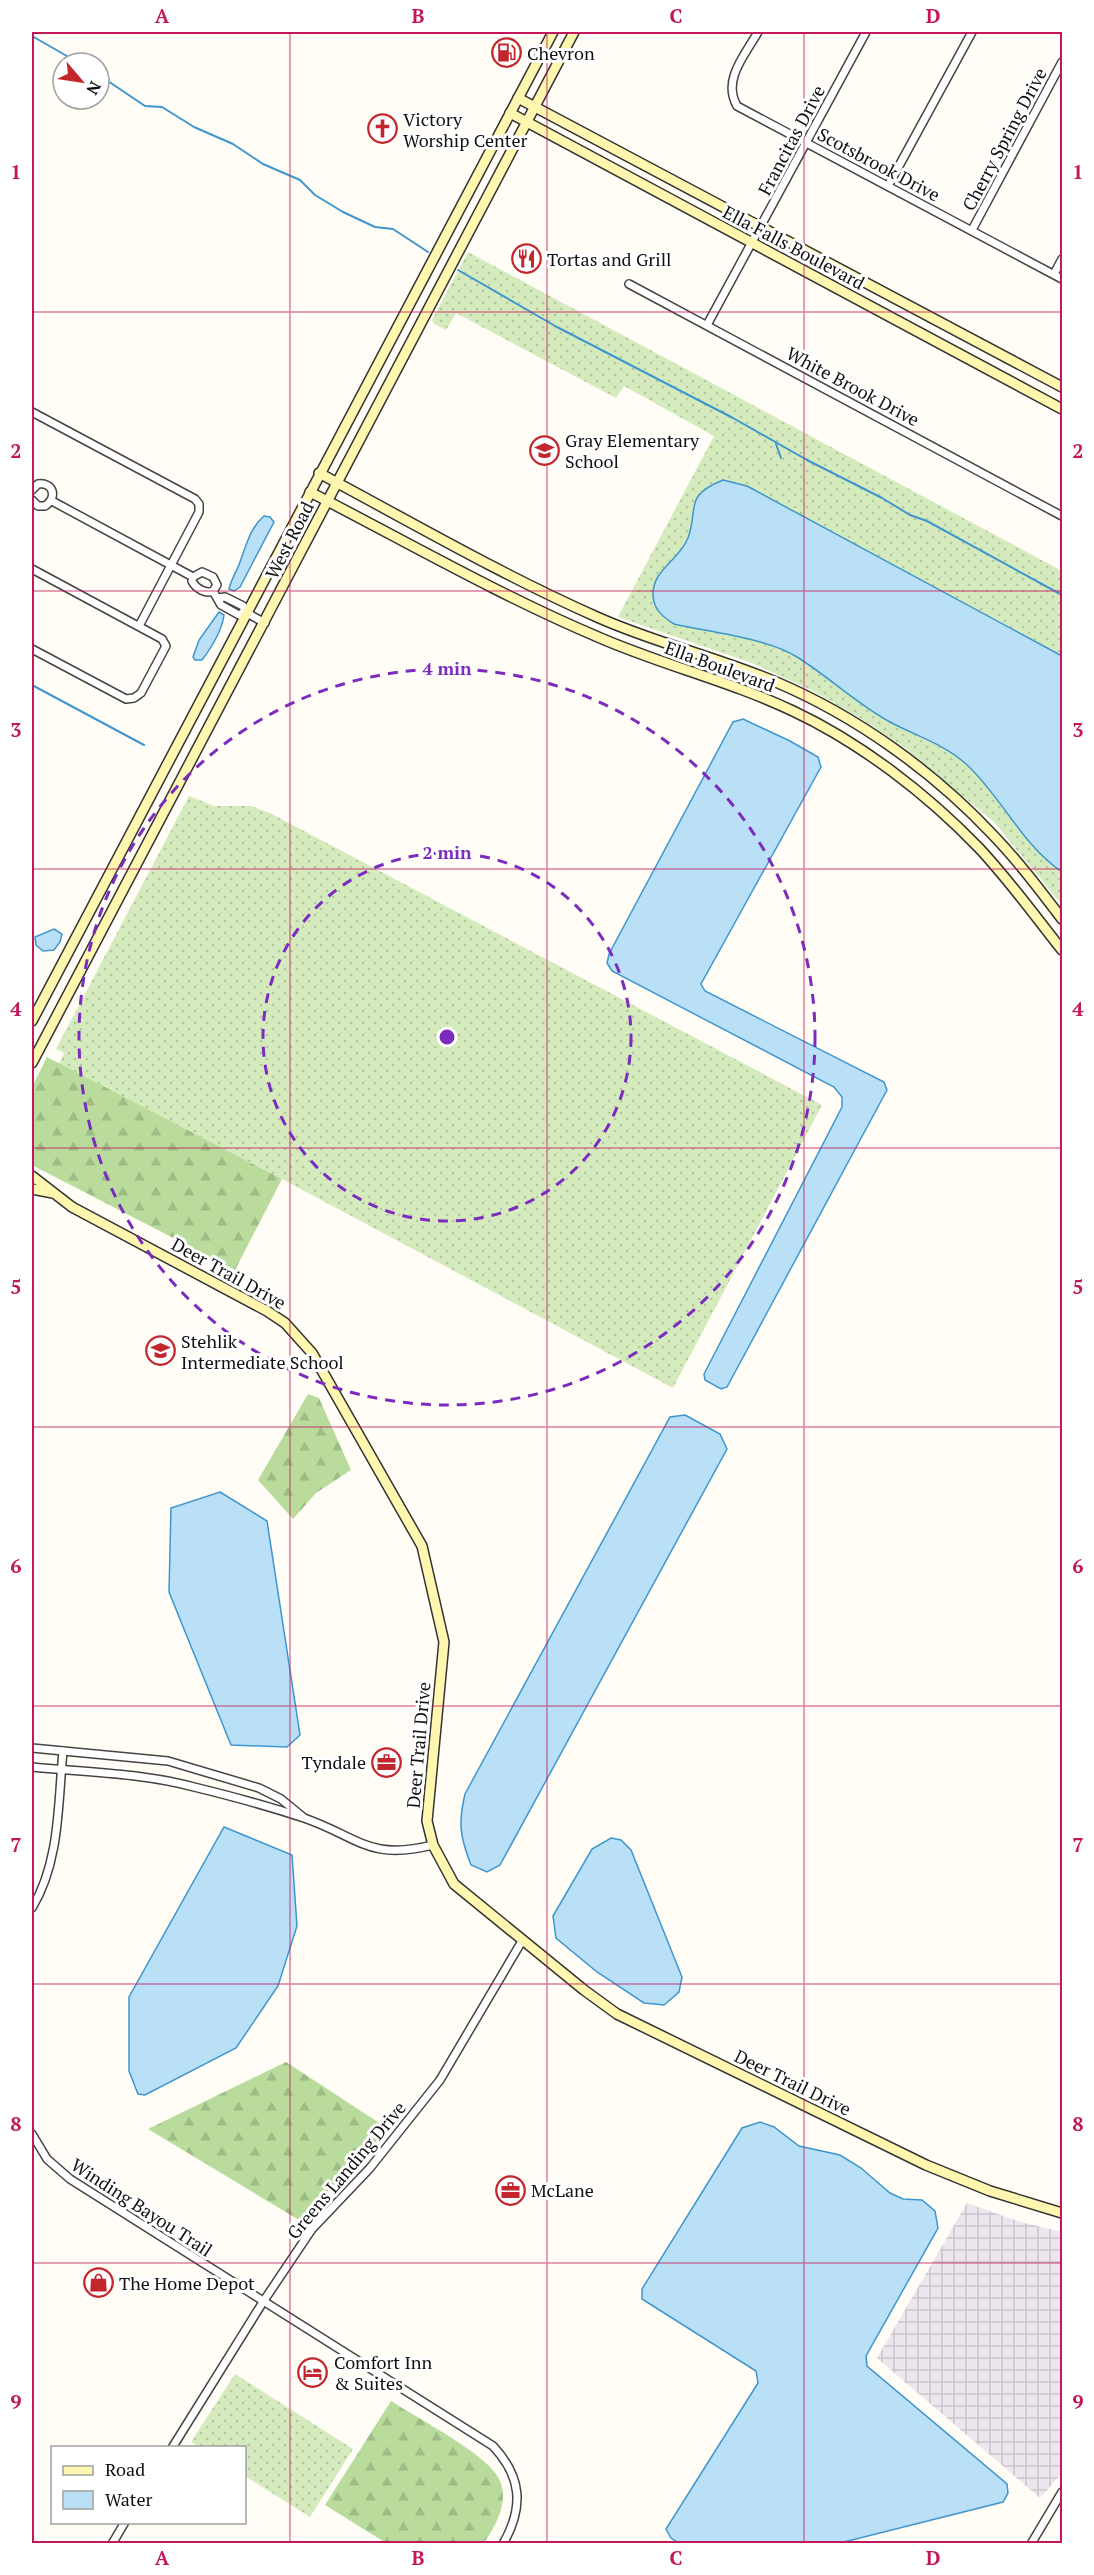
<svg xmlns="http://www.w3.org/2000/svg" width="1094" height="2575" viewBox="0 0 1094 2575" font-family="'PT Serif',serif">
<defs>
<pattern id="industrial-grid" width="8" height="8" patternUnits="userSpaceOnUse" patternTransform="scale(1.5)"><rect width="8" height="8" fill="#eee6ef"/><path d="M0 4h8M4 0v8" fill="none" stroke="#cbc4cc"/></pattern>
<pattern id="grass-dots" width="8" height="8" patternUnits="userSpaceOnUse" patternTransform="scale(1.5)"><rect width="8" height="8" fill="#d5ebbd"/><path d="M2 2h.1M6 6h.1" fill="none" stroke="#b6c8a1" stroke-width="1.8" stroke-linecap="round"/></pattern>
<pattern id="forest-firs" width="22" height="20" patternUnits="userSpaceOnUse" patternTransform="scale(1.5)"><rect width="22" height="20" fill="#b9dc9c"/><path d="M5 1l3.5 6h-7zM16 11l3.5 6h-7z" fill="#9ebc85"/></pattern>
</defs>
<rect width="100%" height="100%" fill="#fffdf5"/>
<polygon fill="url(#industrial-grid)" points="967,2203 1021,2222 1062,2232 1062,2473 1040,2498 877,2358"/>
<g fill="url(#grass-dots)">
<polygon points="468,252 1062,571 1062,905 995,823 904,747 863,720 813,691 752,663 618,617 714,436 624,386 616,398 456,313 446,330 434,324 432,320"/>
<polygon points="189,796 214,806 251,806 270,813 822,1105 673,1388 282,1179 59,1064 64,1053 56,1049"/>
<polygon points="235,2374 353,2449 310,2517 245,2476 244,2448 199,2447 191,2442"/>
</g>
<g fill="url(#forest-firs)">
<polygon points="47,1057 282,1179 235,1270 32,1165 32,1087"/>
<polygon points="308,1394 319,1398 351,1470 316,1493 293,1519 258,1480"/>
<polygon points="286,2062 390,2130 299,2220 148,2129"/>
<path d="M391,2401C415,2417 489,2455 499,2479C510,2501 496,2525 484,2543H386L325,2505Z"/>
</g>
<g fill="#b9e0f7" stroke="#3f96cf" stroke-width="1.5">
<path d="M723,480L747,486L1062,656V872C1021,844 1002,797 966,764C944,744 916,736 890,722C857,704 829,677 797,657C767,638 709,632 674,624C663,617 654,610 653,596C652,569 679,561 688,538C699,508 683,496 723,480Z"/>
<path d="M264,516L270,517L274,522L240,587L234,591L229,589C231,579 237,571 240,562C246,546 250,528 264,516Z"/>
<path d="M219,612L224,615C222,630 211,648 202,660H195L193,657L199,640Z"/>
<polygon points="743,719 790,741 818,757 821,767 701,984 705,991 884,1082 887,1090 727,1387 721,1389 705,1380 704,1374 842,1107 842,1097 834,1087 612,971 607,963 609,954 733,722"/>
<polygon points="54,929 62,934 60,942 54,950 43,951 36,945 35,937"/>
<path d="M685,1415L720,1434L727,1449L500,1865L487,1872L471,1865C460,1837 458,1823 465,1794L670,1417Z"/>
<polygon points="220,1492 267,1521 300,1735 287,1747 231,1745 169,1592 171,1508"/>
<polygon points="224,1827 292,1855 297,1926 278,1986 236,2048 145,2095 138,2094 129,2071 129,1997"/>
<polygon points="611,1838 621,1840 631,1850 682,1977 679,1992 664,2005 644,2003 597,1972 556,1938 553,1916 592,1849"/>
<polygon points="760,2122 774,2127 799,2146 840,2155 861,2168 890,2193 903,2199 922,2200 935,2211 938,2228 866,2356 867,2366 1007,2484 1008,2493 1003,2502 840,2543 680,2544 671,2538 666,2529 758,2383 756,2371 642,2299 642,2289 742,2128"/>
</g>
<g fill="none" stroke-linecap="round" stroke-linejoin="round">
<g stroke="#3f96cf" stroke-width="2">
<polyline points="32,36 79,63"/>
<polyline points="99,75 145,106 162,107 194,127 233,144 263,164 300,180 315,195 343,212 375,227 393,229 428,252"/>
<polyline points="458,270 557,327 733,418 807,460 882,498 910,515 927,521 1062,595"/>
<polyline points="776,444 781,458"/>
<polyline points="32,685 144,745"/>
</g>
<defs>
<g id="street">
<path d="M758,32C745,55 722,80 737,106L1062,279"/>
<polyline points="888,186 972,32"/>
<polyline points="972,230 1062,62"/>
<polyline points="1054,274 1062,259"/>
<polyline points="629,284 1062,516"/>
<polyline points="707,325 866,32"/>
<polyline points="32,412 195,499 199,504 199,512 139,626"/>
<path d="M32,490L38,484C53,482 58,497 45,506H38L32,500"/>
<polyline points="52,501 193,577"/>
<polyline points="32,569 162,639 166,646 141,693 134,698 126,699 32,649"/>
<polyline points="193,577 202,572 213,577 217,585 213,591"/>
<path d="M193,577L192,581C196,589 206,594 213,591"/>
<polyline points="213,591 221,605 239,615 245,612"/>
<polyline points="218,598 225,597 243,606 245,612"/>
<polyline points="245,612 265,623"/>
<polyline points="32,1748 168,1761 259,1788 281,1799 303,1817"/>
<path d="M32,1767C85,1772 142,1773 194,1787C231,1796 268,1806 304,1818C359,1837 368,1861 433,1845"/>
<path d="M32,1908C60,1862 58,1803 63,1751"/>
<path d="M32,2134L47,2159L70,2179L493,2446C522,2477 524,2507 503,2544"/>
<polyline points="172,2448 263,2302 312,2229 370,2168 440,2080 522,1941"/>
<polyline points="112,2544 125,2522"/>
<polyline points="1031,2544 1062,2492"/>
</g>
<g id="secondary">
<polyline points="518,98 1062,387"/>
<polyline points="510,113 1062,409"/>
<path d="M319,473C411,522 502,575 597,617C655,643 717,657 776,682C856,716 933,771 993,835C1018,861 1040,890 1062,919"/>
<path d="M310,492C405,541 499,595 598,637C662,665 730,681 793,711C861,743 927,794 979,848C1009,880 1035,916 1062,950"/>
<polyline points="32,1021 553,32"/>
<polyline points="32,1063 574,32"/>
<polyline points="32,1176 72,1207 267,1311 285,1323 312,1353 422,1546 444,1642 427,1821 433,1845 454,1884 584,1990 617,2014 926,2165 990,2191 1062,2213"/>
<polyline points="32,1189 53,1193"/>
</g>
</defs>
<use href="#street" stroke="#444" stroke-width="10"/>
<use href="#secondary" stroke="#333" stroke-width="12"/>
<use href="#street" stroke="#fff" stroke-width="7"/>
<use href="#secondary" stroke="#fff6b0" stroke-width="9"/>
</g>
<path fill="none" stroke="#c2185b" stroke-width="1.5" stroke-opacity="0.55" d="M290,32V2544M547,32V2544M804,32V2544M32,312H1062M32,591H1062M32,869H1062M32,1148H1062M32,1427H1062M32,1706H1062M32,1984H1062M32,2263H1062"/>
<g fill="none" stroke="#7b2cbf" stroke-width="3" stroke-dasharray="10 8">
<circle cx="447" cy="1037" r="184"/>
<circle cx="447" cy="1037" r="368"/>
</g>
<defs>
<symbol id="fuel-ring" viewBox="-11 -11 22 22"><circle r="9.5" fill="#fff" stroke="#c4262e" stroke-width="1.5"/><path d="M-5.5-6h7V0h2V4h1.3V-2.5L3-4.5l.8-.8L6-3V5H2.5V1h-1V6h-7ZM-4.2-4.7v3.2H.2V-4.7Z" fill="#c4262e"/></symbol>
<symbol id="church-ring" viewBox="-11 -11 22 22"><circle r="9.5" fill="#fff" stroke="#c4262e" stroke-width="1.5"/><path d="M-1.2-6h2.4v3.5h3.3v2.4h-3.3V6h-2.4V-.1h-3.3v-2.4h3.3Z" fill="#c4262e"/></symbol>
<symbol id="restaurant-ring" viewBox="-11 -11 22 22"><circle r="9.5" fill="#fff" stroke="#c4262e" stroke-width="1.5"/><path d="M-5-6h1v4h1v-4h1v4h1v-4h1v5L-1.5 .5V6h-2V.5L-5-1ZM5-6V6H3V1.5H1.5Q1.5-4 5-6Z" fill="#c4262e"/></symbol>
<symbol id="school-ring" viewBox="-11 -11 22 22"><circle r="9.5" fill="#fff" stroke="#c4262e" stroke-width="1.5"/><path d="M0-5L7-2L0 1L-7-2ZM-4 1L0 2.5L4 1V4Q0 6-4 4Z" fill="#c4262e"/></symbol>
<symbol id="office-ring" viewBox="-11 -11 22 22"><circle r="9.5" fill="#fff" stroke="#c4262e" stroke-width="1.5"/><path d="M-6-3h4V-5.5h4V-3h4V5H-6ZM-1-4.5V-3h2v-1.5ZM-6 0V1H6V0Z" fill="#c4262e"/></symbol>
<symbol id="shop-ring" viewBox="-11 -11 22 22"><circle r="9.5" fill="#fff" stroke="#c4262e" stroke-width="1.5"/><path d="M-5-2.5h2.3a2.7 3.5 0 0 1 5.4 0H5L5.5 6h-11ZM-1.5-2.5h3a1.5 2.3 0 0 0-3 0Z" fill="#c4262e"/></symbol>
<symbol id="hotel-ring" viewBox="-11 -11 22 22"><circle r="9.5" fill="#fff" stroke="#c4262e" stroke-width="1.5"/><path d="M-6-4.5h1.5V1H6V5H4.5V3h-9V5H-6ZM-4 0a1.8 1.8 0 1 1 3.6 0ZM.5 0V-2.5h3Q6-2.5 6 0Z" fill="#c4262e"/></symbol>
</defs>
<g fill-rule="evenodd">
<use href="#fuel-ring" x="490" y="36" width="33" height="33"/>
<use href="#church-ring" x="366" y="112" width="33" height="33"/>
<use href="#restaurant-ring" x="510" y="242" width="33" height="33"/>
<use href="#school-ring" x="528" y="434" width="33" height="33"/>
<use href="#school-ring" x="144" y="1334" width="33" height="33"/>
<use href="#office-ring" x="370" y="1746" width="33" height="33"/>
<use href="#office-ring" x="494" y="2174" width="33" height="33"/>
<use href="#shop-ring" x="82" y="2266" width="33" height="33"/>
<use href="#hotel-ring" x="296" y="2356" width="33" height="33"/>
</g>
<g text-anchor="middle" dominant-baseline="central" stroke-width="6" stroke-linejoin="round" paint-order="stroke">
<g font-size="18" fill="#111" stroke="#fff" text-anchor="start">
<text x="527" y="53">Chevron</text>
<text x="403" y="119">Victory<tspan x="403" dy="21">Worship Center</tspan></text>
<text x="547" y="259">Tortas and Grill</text>
<text x="565" y="440">Gray Elementary<tspan x="565" dy="21">School</tspan></text>
<text x="181" y="1341">Stehlik<tspan x="181" dy="21">Intermediate School</tspan></text>
<text x="366" y="1762" text-anchor="end">Tyndale</text>
<text x="531" y="2190">McLane</text>
<text x="119" y="2283">The Home Depot</text>
<text x="334" y="2362">Comfort Inn<tspan x="334" dy="21">&amp; Suites</tspan></text>
</g>
<g font-size="18" fill="#111" stroke="#fff">
<text transform="translate(1004 139) rotate(-62)">Cherry Spring Drive</text>
<text transform="translate(791 140) rotate(-62)">Francitas Drive</text>
<text transform="translate(879 164) rotate(28)">Scotsbrook Drive</text>
<text transform="translate(794 247) rotate(28)">Ella Falls Boulevard</text>
<text transform="translate(853 386) rotate(28)">White Brook Drive</text>
<text transform="translate(289 540) rotate(-63)">West Road</text>
<text transform="translate(720 666) rotate(20)">Ella Boulevard</text>
<text transform="translate(229 1273) rotate(29)">Deer Trail Drive</text>
<text transform="translate(418 1745) rotate(-85)">Deer Trail Drive</text>
<text transform="translate(793 2082) rotate(26)">Deer Trail Drive</text>
<text transform="translate(346 2170) rotate(-50)">Greens Landing Drive</text>
<text transform="translate(142 2207) rotate(33)">Winding Bayou Trail</text>
</g>
</g>
<circle cx="447" cy="1037" r="9" fill="#7b2cbf" stroke="#fff" stroke-width="3"/>
<g font-size="18" text-anchor="middle" font-weight="bold" fill="#7b2cbf" stroke="#fff" stroke-width="6" stroke-linejoin="round" paint-order="stroke">
<text x="447" y="675">4 min</text>
<text x="447" y="859">2 min</text>
</g>
<rect width="1094" height="2575" fill="none" stroke="#ffffff" stroke-width="66"/>
<rect x="51" y="2446" width="195" height="78" fill="#ffffff" stroke="#a0a0a0" stroke-width="1.5"/>
<rect x="63" y="2466" width="30" height="9" fill="#fff6b0" stroke="#a0a0a0" stroke-width="1.5"/>
<text x="105" y="2476" font-size="18" fill="#111111">Road</text>
<rect x="63" y="2491" width="30" height="18" fill="#b9e0f7" stroke="#a0a0a0" stroke-width="1.5"/>
<text x="105" y="2506" font-size="18" fill="#111111">Water</text>
<g transform="translate(81 81) rotate(119)"><circle r="28" fill="#ffffff" stroke="#a0a0a0" stroke-width="1.5"/>
<path d="M0-4.5L10 22L0 15L-10 22Z" fill="#c4262e"/>
<text y="-9" font-size="16" font-weight="bold" text-anchor="middle" fill="#111111">N</text>
</g>
<rect x="33" y="33" width="1028" height="2509" fill="none" stroke="#c2185b" stroke-width="2"/>
<g font-size="20" text-anchor="middle" font-weight="bold" fill="#c2185b">
<text x="162" y="23">A</text>
<text x="418" y="23">B</text>
<text x="676" y="23">C</text>
<text x="933" y="23">D</text>
<text x="16" y="179">1</text>
<text x="1078" y="179">1</text>
<text x="16" y="458">2</text>
<text x="1078" y="458">2</text>
<text x="16" y="737">3</text>
<text x="1078" y="737">3</text>
<text x="16" y="1016">4</text>
<text x="1078" y="1016">4</text>
<text x="16" y="1294">5</text>
<text x="1078" y="1294">5</text>
<text x="16" y="1573">6</text>
<text x="1078" y="1573">6</text>
<text x="16" y="1852">7</text>
<text x="1078" y="1852">7</text>
<text x="16" y="2131">8</text>
<text x="1078" y="2131">8</text>
<text x="16" y="2409">9</text>
<text x="1078" y="2409">9</text>
<text x="162" y="2565">A</text>
<text x="418" y="2565">B</text>
<text x="676" y="2565">C</text>
<text x="933" y="2565">D</text>
</g>
</svg>
